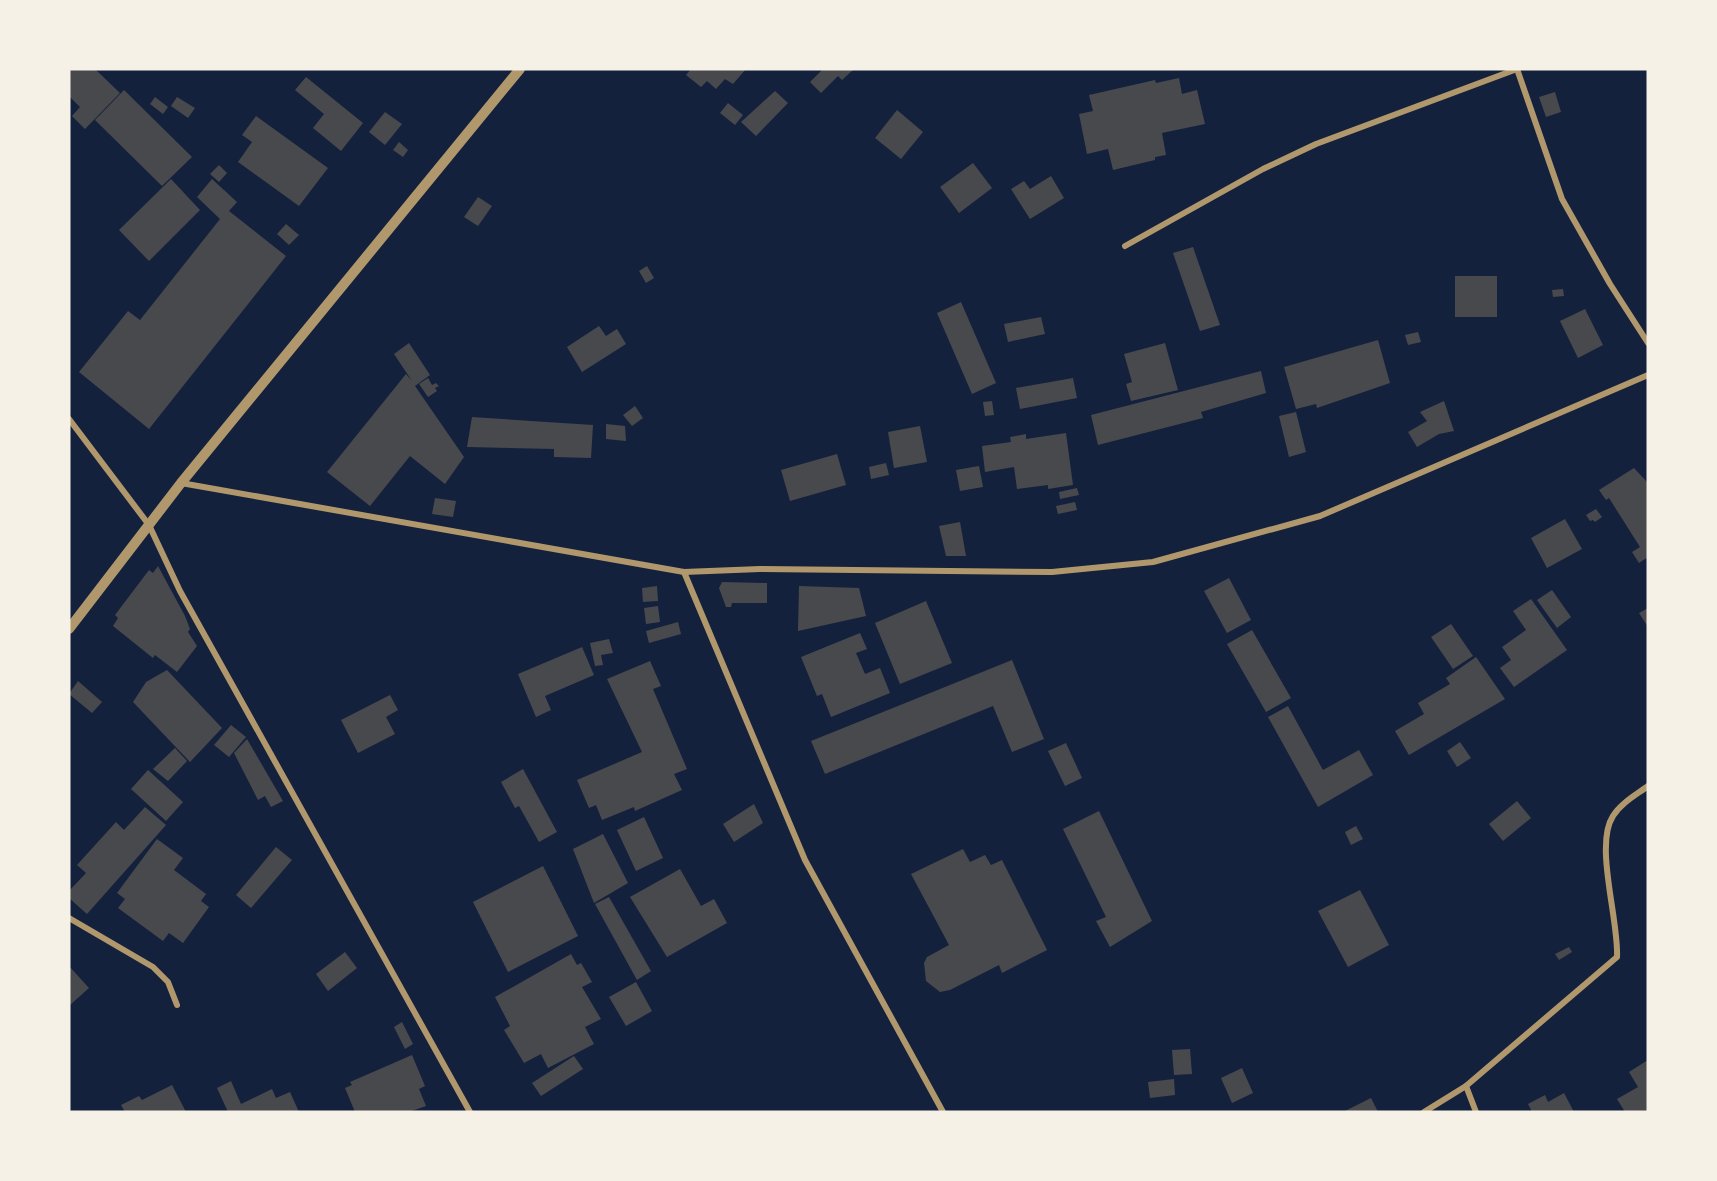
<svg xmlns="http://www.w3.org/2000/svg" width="1717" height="1181" viewBox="0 0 1717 1181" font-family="'Noto Serif',serif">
<rect width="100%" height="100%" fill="#14213d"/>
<g fill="#48494c">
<polygon points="69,69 95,69 120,93 85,129 72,116 80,107 69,96"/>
<polygon points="691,69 746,69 733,84 725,79 716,89 707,81 701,87 686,75"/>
<polygon points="823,69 854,69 842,80 838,76 821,93 810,82"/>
<polygon points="306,77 363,123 341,151 313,128 324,114 295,90"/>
<polygon points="1179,78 1182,94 1197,90 1205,124 1162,133 1166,155 1155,157 1155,160 1113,170 1108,149 1087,154 1079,114 1093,111 1089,95 1155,80 1156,83"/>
<polygon points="124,90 192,157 162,186 95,120"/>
<polygon points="775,91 788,103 756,136 741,122"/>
<polygon points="1555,92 1561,112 1546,117 1539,97"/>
<polygon points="155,97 168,107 163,114 150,104"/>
<polygon points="177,97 195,108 188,118 171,106"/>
<polygon points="728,103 743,115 735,125 720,113"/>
<polygon points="897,110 923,132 901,159 875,138"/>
<polygon points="385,112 402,124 385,145 369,132"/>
<polygon points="256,116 328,168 299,206 238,162 252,142 242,135"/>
<polygon points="399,142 408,150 403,157 393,150"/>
<polygon points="973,163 992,188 959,213 940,187"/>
<polygon points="219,165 227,173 219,182 210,174"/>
<polygon points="1051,176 1064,198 1030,219 1011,189 1024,181 1030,189"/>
<polygon points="171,179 200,210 149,261 119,230"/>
<polygon points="212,179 237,202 229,211 286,256 149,429 79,372 128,311 140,320 220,219 197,197"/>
<polygon points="478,197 492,206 478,226 464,217"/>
<polygon points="286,224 299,235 289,245 277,234"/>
<polygon points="1193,247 1220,325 1200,331 1173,253"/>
<polygon points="647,266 654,278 646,283 639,271"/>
<rect x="1455" y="276" width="42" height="41"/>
<polygon points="1563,289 1564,296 1553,297 1552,290"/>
<polygon points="961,302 996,383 972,394 937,313"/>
<polygon points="1585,309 1603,345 1578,358 1560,321"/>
<polygon points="1041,317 1045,334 1008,342 1004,324"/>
<polygon points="599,326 606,336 617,329 626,344 582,372 567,347"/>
<polygon points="1418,332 1421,342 1408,345 1405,335"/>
<polygon points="1378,340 1390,383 1317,408 1316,404 1296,409 1284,367"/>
<polygon points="409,343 430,375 415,386 464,457 445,484 410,456 370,506 327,472 406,374 412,381 394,354"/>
<polygon points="1165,343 1178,390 1131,401 1126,384 1132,382 1124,354"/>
<polygon points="1261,371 1266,393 1201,412 1203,418 1098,445 1091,415"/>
<polygon points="428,378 432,385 436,383 439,386 435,388 437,391 428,397 419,384"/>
<polygon points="1073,378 1077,398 1020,409 1016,388"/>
<polygon points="992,401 994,415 985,416 983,402"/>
<polygon points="1444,401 1454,431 1439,434 1417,447 1408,432 1427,421 1420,412"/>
<polygon points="635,406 643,418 632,426 623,415"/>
<polygon points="1296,412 1306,452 1289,457 1279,416"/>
<polygon points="472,417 593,425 591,458 554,457 554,449 467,447"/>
<polygon points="606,424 625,426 626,441 606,439"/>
<polygon points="920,426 927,462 894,468 888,432"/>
<polygon points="1066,433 1073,485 1048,489 1048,485 1017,489 1014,467 985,472 982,446 1011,442 1010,437 1026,434 1026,439"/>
<polygon points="837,454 846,485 790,501 781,470"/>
<polygon points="886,463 889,475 871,479 869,467"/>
<polygon points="979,466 983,487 960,491 956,470"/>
<polygon points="1634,468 1648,483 1648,557 1639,563 1632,552 1640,547 1609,498 1606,500 1599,490"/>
<polygon points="1077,488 1079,495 1060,499 1059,492"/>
<polygon points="435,498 456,501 453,517 432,514"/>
<polygon points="1075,502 1077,510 1058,514 1056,506"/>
<polygon points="1596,509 1602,517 1595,522 1593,520 1590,521 1586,515"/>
<polygon points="1565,519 1582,549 1547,568 1531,538"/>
<polygon points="960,522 966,556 946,556 939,526"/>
<polygon points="158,566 185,616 190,629 188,632 197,646 177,672 155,655 153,658 113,626 118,618 115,615 149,570 153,573"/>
<polygon points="1229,578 1251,620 1227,633 1204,591"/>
<polygon points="722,582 767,583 767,603 732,603 731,607 726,607 719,588"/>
<polygon points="657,586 658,601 643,602 642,588"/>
<polygon points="799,586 859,588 866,616 798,631"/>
<polygon points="1552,590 1571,617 1557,628 1537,600"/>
<polygon points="1531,599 1567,650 1514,687 1500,668 1511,660 1502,647 1526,630 1513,611"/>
<polygon points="926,601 952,663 900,684 875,623"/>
<polygon points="658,606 660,622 646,624 644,608"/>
<polygon points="1648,608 1648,627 1639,613"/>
<polygon points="678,622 681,634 649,643 646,631"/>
<polygon points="1451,624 1473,656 1453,669 1431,637"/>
<polygon points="1252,630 1291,698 1266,712 1227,644"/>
<polygon points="860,633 867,649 856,653 865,674 880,668 890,693 831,717 822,694 817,696 801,657"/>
<polygon points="609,639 613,653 601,655 603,665 595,666 590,643"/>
<polygon points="582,647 594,675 545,696 551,710 536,717 518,674"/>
<polygon points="1476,657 1505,699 1409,755 1395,731 1424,714 1418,703 1450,684 1446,678"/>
<polygon points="1012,660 1044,739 1012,752 993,706 825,774 811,741"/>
<polygon points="650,661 661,686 653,689 687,769 674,774 682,790 635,811 634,807 602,820 596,805 589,808 577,780 642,752 607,679"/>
<polygon points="167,670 222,728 190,762 133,702 146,682"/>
<polygon points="78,681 102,702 92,713 69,694"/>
<polygon points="390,695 398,710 386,717 395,734 358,753 341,720"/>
<polygon points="1288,706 1323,770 1359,750 1373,775 1318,807 1268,717"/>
<polygon points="231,725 246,737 229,757 214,745"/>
<polygon points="247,739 283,801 271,807 265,796 258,800 234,753"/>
<polygon points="1460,742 1471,758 1457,767 1447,751"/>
<polygon points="1066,743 1082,778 1065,786 1048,751"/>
<polygon points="175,748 187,761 168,781 153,769"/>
<polygon points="523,769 557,832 539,842 519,806 515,808 501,782"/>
<polygon points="148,770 183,802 166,821 131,789"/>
<polygon points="1517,801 1531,818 1503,841 1489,824"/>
<polygon points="754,804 763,823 734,842 723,824"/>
<polygon points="145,807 166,825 87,914 69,898 69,891 86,873 77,865 116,822 124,830"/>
<polygon points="1099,811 1152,921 1110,947 1096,921 1106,917 1063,829"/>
<polygon points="644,817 663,858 636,871 617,830"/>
<polygon points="1356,826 1363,839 1351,845 1345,832"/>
<polygon points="603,834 628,883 594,903 573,849"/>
<polygon points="157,839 183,858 174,870 206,894 201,901 209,907 183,943 169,933 163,941 118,908 125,899 117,893"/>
<polygon points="276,847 292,860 251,908 236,895"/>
<polygon points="963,849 970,862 985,855 991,865 1002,860 1047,950 1002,973 999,965 950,990 940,992 926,981 924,963 927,957 949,945 911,874"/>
<polygon points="543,866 578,936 508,972 473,902"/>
<polygon points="680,869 701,906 714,899 727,923 667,957 630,897"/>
<polygon points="1360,890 1389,945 1348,967 1318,911"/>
<polygon points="609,897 651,971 637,980 595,904"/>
<polygon points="1569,947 1572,952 1559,960 1555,954"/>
<polygon points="345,952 357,968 328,991 316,974"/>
<polygon points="571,954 577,965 581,963 592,982 582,987 601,1019 585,1027 594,1044 548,1068 541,1054 524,1063 504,1030 510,1026 495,997"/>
<polygon points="69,966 89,988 69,1006"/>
<polygon points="636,982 652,1011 626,1026 609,997"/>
<polygon points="402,1022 413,1044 405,1049 394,1027"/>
<polygon points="1190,1049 1192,1074 1174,1075 1172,1050"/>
<polygon points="412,1055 425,1086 419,1089 426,1106 409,1112 355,1112 345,1088 352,1085 350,1082"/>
<polygon points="574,1056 583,1069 541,1096 532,1083"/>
<polygon points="1648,1060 1648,1112 1625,1112 1617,1099 1638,1087 1629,1072"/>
<polygon points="1242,1068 1253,1093 1232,1103 1221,1078"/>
<polygon points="1174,1079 1175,1095 1150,1098 1148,1082"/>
<polygon points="231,1081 241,1104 272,1089 276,1098 290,1092 299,1112 228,1112 217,1088"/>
<polygon points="172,1085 186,1112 125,1112 121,1105 139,1096 142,1100"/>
<polygon points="1564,1093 1574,1112 1532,1112 1528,1104 1545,1095 1548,1102"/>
<polygon points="1371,1098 1378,1112 1343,1112"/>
</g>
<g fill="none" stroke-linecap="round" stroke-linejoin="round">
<g stroke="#b1986c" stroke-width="6">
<polyline points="1517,69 1562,199 1610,284 1648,343"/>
<polyline points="1125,246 1263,169 1316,144 1517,69"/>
<polyline points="69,419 149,525 180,591 470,1112"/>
<polyline points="181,483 684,572 760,569 1052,572 1153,562 1320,516 1648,375"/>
<polyline points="684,572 805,860 943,1112"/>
<polyline points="69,918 153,967 168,982 177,1005"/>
<polyline points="1466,1086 1476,1112"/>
<path d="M1424,1112L1466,1086L1617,957C1619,920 1594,845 1613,816C1621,803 1636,795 1648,786"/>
</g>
<polyline stroke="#b1986c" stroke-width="10" points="69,629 181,483 520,69"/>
</g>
<rect width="1717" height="1181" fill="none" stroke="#f6f1e7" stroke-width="141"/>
</svg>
